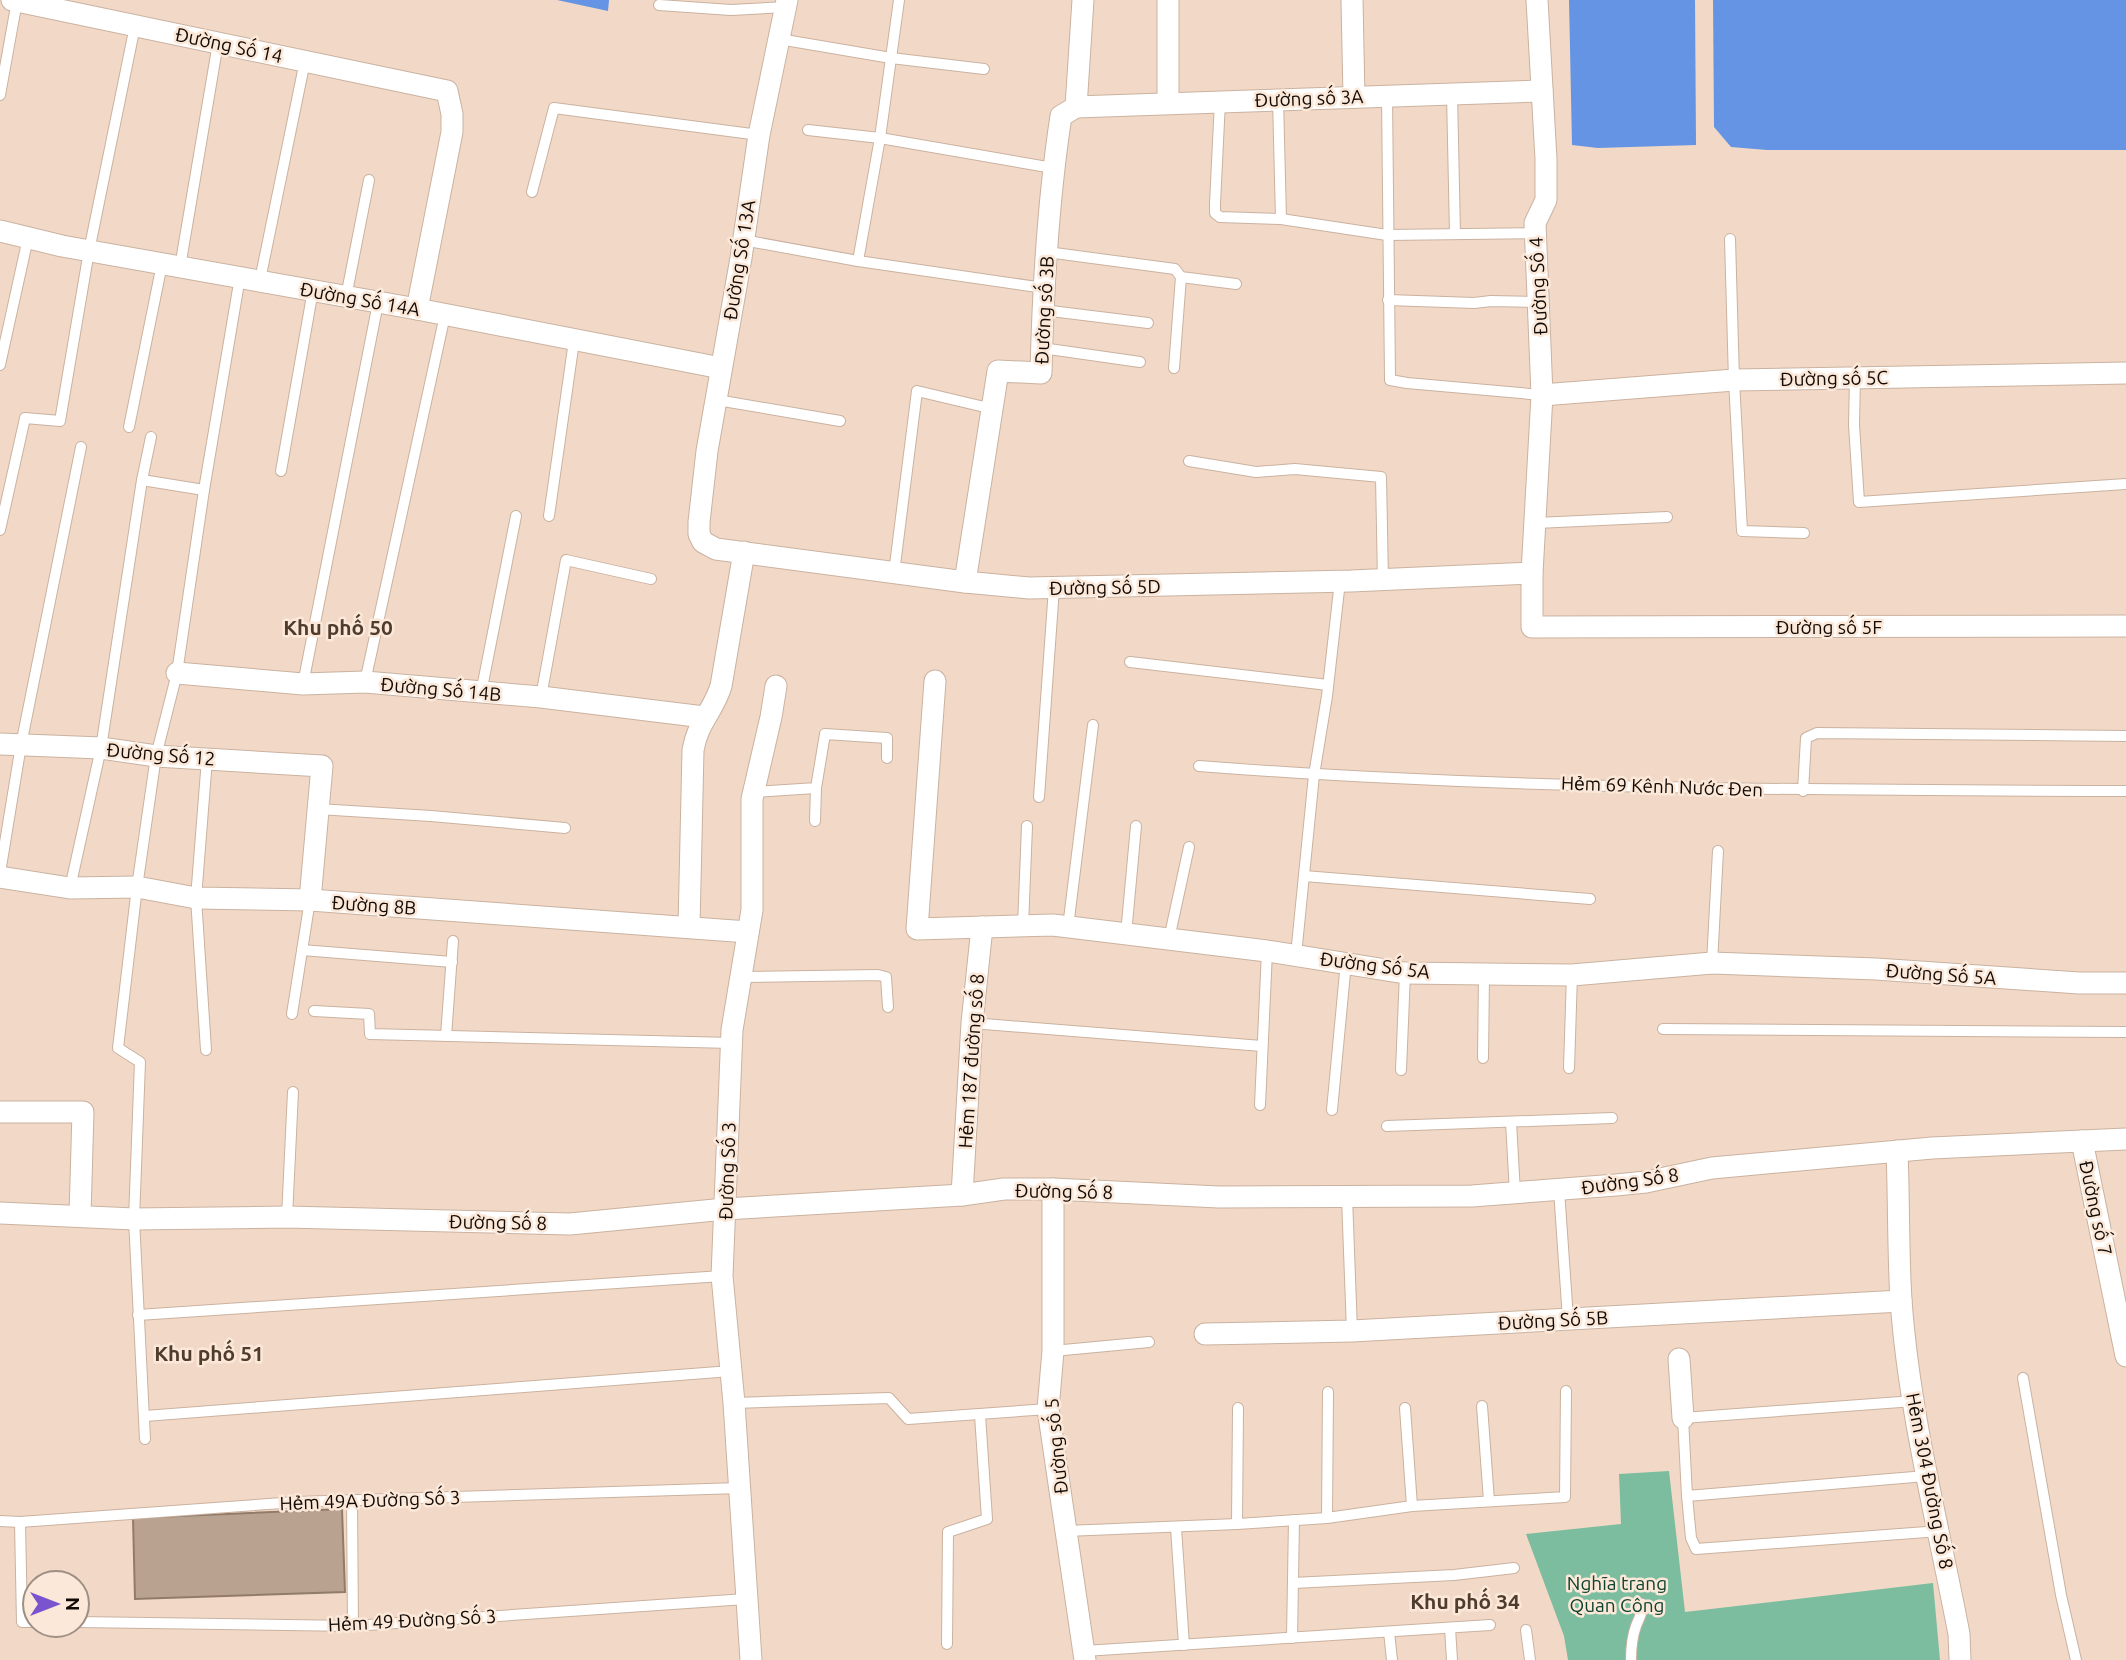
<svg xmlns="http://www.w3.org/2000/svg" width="2126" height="1660" viewBox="0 0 2126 1660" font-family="Ubuntu,sans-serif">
<rect width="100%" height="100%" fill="#f2d9c7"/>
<polygon fill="#7bbd9e" points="1669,1471 1685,1612 1933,1583 1940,1660 1568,1660 1564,1636 1526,1534 1621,1524 1619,1474"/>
<g fill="#6594e4">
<polygon points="557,0 609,0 608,11"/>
<polygon points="1569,0 1695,0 1696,145 1598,148 1572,145"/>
<polygon points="1713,0 2126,0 2126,150 1767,150 1731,147 1714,127"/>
</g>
<polygon fill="#b9a290" stroke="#917b6a" stroke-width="2" points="342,1509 345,1592 135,1599 133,1518"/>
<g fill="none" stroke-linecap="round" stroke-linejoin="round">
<defs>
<g id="service">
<polyline points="659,5 731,10 787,7"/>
<polyline points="779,39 891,58 984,69"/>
<polyline points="1452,94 1455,234"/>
<polyline points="0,95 17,1"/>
<polyline points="1387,96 1390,380 1407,383 1542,395"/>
<polyline points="1278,99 1281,219"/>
<polyline points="1220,101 1215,203 1215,213 1220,217 1281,219 1387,235 1536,233"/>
<polyline points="808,130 880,138 1053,168"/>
<polyline points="532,192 554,108 759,135"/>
<polyline points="1730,239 1734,380 1742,531 1804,533"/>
<polyline points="743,240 858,261 1044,288"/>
<polyline points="1047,252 1175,269 1181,277 1236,284"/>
<polyline points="858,261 880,138 899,0"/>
<polyline points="180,267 218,43"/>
<polyline points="260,280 305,61"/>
<polyline points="346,297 369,180"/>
<polyline points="1388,300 1474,303 1491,301 1539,302"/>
<polyline points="1043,310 1148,323"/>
<polyline points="1042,348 1140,362"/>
<polyline points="0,365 28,238"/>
<polyline points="1174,368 1181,277"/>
<polyline points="1855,377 1854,425 1859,502 2126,484"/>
<polyline points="717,400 840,421"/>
<polyline points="129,427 162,264"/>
<polyline points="1189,461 1256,472 1295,469 1381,477 1383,580"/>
<polyline points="281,471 313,290"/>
<polyline points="142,480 204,490"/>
<polyline points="549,516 574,341"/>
<polyline points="1536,523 1667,517"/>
<polyline points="0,530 25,418 60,421 89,251 135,26"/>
<polyline points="894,573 917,391 993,409"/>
<polyline points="1130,662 1328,685"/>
<polyline points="365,682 445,315"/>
<polyline points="303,684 378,303"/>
<polyline points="481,693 516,516"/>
<polyline points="541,697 566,560 651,579"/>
<path d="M1199,766C1507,790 1817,790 2126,791"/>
<polyline points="1803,791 1806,738 1817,733 2126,736"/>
<polyline points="753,792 816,788 825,734 887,738 887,758"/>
<polyline points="1039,797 1054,588"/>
<polyline points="318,809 431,816 565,828"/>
<polyline points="815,821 816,788"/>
<polyline points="0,873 21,745 81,447"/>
<polyline points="1304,876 1590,899"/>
<polyline points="70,888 101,748 142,480 151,437"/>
<polyline points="1023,926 1027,826"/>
<polyline points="1068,927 1093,725"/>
<polyline points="1126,934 1136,826"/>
<polyline points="1169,939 1189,847"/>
<polyline points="302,950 452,962"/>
<polyline points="1296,955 1314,775 1327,696 1340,581"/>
<polyline points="1712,963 1718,851"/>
<polyline points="741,977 878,975 886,977 888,1007"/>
<polyline points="314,1011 369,1014 370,1034 732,1043"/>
<polyline points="292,1014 310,900"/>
<polyline points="972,1023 1262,1046"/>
<polyline points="1663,1029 2126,1032"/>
<polyline points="446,1036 453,941"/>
<polyline points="206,1050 196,898 207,759"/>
<polyline points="1483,1058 1484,975"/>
<polyline points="1569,1068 1572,975"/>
<polyline points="1401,1070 1405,973"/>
<polyline points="1260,1105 1267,951"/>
<polyline points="1332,1110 1346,962"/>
<polyline points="1511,1122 1515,1193"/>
<polyline points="1387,1126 1612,1118"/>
<polyline points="1559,1190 1568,1319"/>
<polyline points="1347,1197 1352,1331"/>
<polyline points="287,1217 293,1092"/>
<polyline points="138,1315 722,1276"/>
<polyline points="1053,1351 1149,1342"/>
<polyline points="2023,1378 2061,1595 2076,1660"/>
<polyline points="1914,1401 1683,1418 1687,1496 1926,1476"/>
<polyline points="734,1403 889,1398 908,1419 1048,1409"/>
<polyline points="1482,1406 1489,1501"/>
<polyline points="1405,1408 1412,1506"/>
<polyline points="145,1416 731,1371"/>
<polyline points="145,1439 134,1219 140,1062 118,1048 137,887 156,756 177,673 204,490 240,277"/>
<polyline points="1687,1496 1691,1538 1696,1549 1940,1531"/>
<polyline points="352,1500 353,1626"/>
<polyline points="1327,1518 1328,1392"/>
<polyline points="0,1521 20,1522 296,1502 740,1488"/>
<polyline points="20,1522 22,1622 35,1622"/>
<polyline points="1237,1524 1238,1408"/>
<polyline points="1176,1528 1184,1645"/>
<polyline points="1066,1531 1237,1524 1327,1518 1412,1506 1565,1497 1566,1391"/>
<polyline points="1293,1583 1454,1575 1514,1568"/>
<polyline points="77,1622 353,1626 746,1599"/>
<polyline points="1450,1628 1452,1660"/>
<polyline points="1526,1630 1530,1660"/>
<polyline points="1389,1632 1392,1660"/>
<polyline points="1292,1638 1294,1520"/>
<polyline points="947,1644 948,1532 987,1519 980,1415"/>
<polyline points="1084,1651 1490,1625"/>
<path d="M1631,1660C1631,1649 1632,1637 1636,1626C1639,1618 1643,1613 1642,1604"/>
</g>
<g id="minor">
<polyline points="12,0 447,91 452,114 452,132 417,309"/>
<polyline points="787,0 759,135 741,258 707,451 699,522 699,534 703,542 716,549 965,582 1029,588 1351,581 1532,573"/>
<polyline points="1168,0 1168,103"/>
<polyline points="1352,0 1354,97"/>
<polyline points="1537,0 1546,159 1546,200 1535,223 1542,395 1532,573 1532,627 2126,626"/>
<polyline points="1076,107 1542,91"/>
<polyline points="1076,107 1083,0"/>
<polyline points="0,231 62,246 417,309 721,368"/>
<polyline points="1542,395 1734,380 2126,373"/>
<path d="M965,582L998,371L1041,373C1043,287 1048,201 1061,116L1076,107"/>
<polyline points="177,673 303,684 365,682 541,697 704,717"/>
<polyline points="935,681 917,929 1053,925 1267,951 1405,973 1572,975 1712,963 1876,969 2079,983 2126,983"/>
<polyline points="0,744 101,748 156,756 322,766 310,900"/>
<polyline points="0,877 70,888 137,887 196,898 310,900 748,932"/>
<path d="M689,927L693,750C698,721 713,712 721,686L744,552"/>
<polyline points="0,1112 83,1112 80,1215"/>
<polyline points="2082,1141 2126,1356"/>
<path d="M1897,1151C1899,1201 1898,1250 1901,1300C1909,1413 1938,1524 1959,1634L1960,1660"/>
<polyline points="1053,1189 1053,1351 1048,1409 1085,1660"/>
<polyline points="962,1195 972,1023 982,927"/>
<polyline points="0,1213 134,1219 287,1217 570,1224 725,1209 962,1195 1004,1189 1053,1189 1219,1197 1472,1196 1616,1185 1646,1182 1712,1168 1932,1148 2126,1139"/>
<polyline points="1205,1334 1352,1331 1901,1301"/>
<polyline points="1679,1359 1683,1418"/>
<polyline points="751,1660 734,1403 722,1276 732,1030 752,910 752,799 771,717 776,686"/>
</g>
</defs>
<use href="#service" stroke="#cab2a0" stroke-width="12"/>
<use href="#minor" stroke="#cab2a0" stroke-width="23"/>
<use href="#service" stroke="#fff" stroke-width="10"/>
<use href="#minor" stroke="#fff" stroke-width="21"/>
</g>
<g text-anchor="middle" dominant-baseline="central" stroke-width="5" stroke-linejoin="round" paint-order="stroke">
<g font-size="19" fill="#120a05" stroke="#fce8d8">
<text transform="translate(229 45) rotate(12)">Đường Số 14</text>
<text transform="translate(1309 98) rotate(-2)">Đường số 3A</text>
<text transform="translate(739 260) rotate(-81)">Đường Số 13A</text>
<text transform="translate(1538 286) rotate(-93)">Đường Số 4</text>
<text transform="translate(360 299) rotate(10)">Đường Số 14A</text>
<text transform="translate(1044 310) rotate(-87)">Đường số 3B</text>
<text transform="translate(1834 378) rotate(-1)">Đường số 5C</text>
<text transform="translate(1105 587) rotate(-1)">Đường Số 5D</text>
<text x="1829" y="627">Đường số 5F</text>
<text transform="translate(441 689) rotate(5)">Đường Số 14B</text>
<text transform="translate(161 754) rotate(5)">Đường Số 12</text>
<text transform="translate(1662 786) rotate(2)">Hẻm 69 Kênh Nước Đen</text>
<text transform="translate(374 905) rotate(4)">Đường 8B</text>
<text transform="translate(1375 965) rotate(7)">Đường Số 5A</text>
<text transform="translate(1941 974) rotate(4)">Đường Số 5A</text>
<text transform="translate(971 1061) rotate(-86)">Hẻm 187 đường số 8</text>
<text transform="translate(727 1171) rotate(-88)">Đường Số 3</text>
<text transform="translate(1630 1181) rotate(-8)">Đường Số 8</text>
<text transform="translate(1064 1191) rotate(1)">Đường Số 8</text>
<text transform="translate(2096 1208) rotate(78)">Đường số 7</text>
<text transform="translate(498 1222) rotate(1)">Đường Số 8</text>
<text transform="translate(1553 1320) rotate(-3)">Đường Số 5B</text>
<text transform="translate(1056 1446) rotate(-96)">Đường số 5</text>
<text transform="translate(1930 1481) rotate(79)">Hẻm 304 Đường Số 8</text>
<text transform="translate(370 1500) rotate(-2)">Hẻm 49A Đường Số 3</text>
<text transform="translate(412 1620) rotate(-3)">Hẻm 49 Đường Số 3</text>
</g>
<g font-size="19" fill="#0e412e" stroke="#fce8d8">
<text x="1617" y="1583">Nghĩa trang<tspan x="1617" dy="22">Quan Công</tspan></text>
</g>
<g font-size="21" font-weight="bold" fill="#503c2d" stroke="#fce8d8">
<text x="338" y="627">Khu phố 50</text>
<text x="209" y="1353">Khu phố 51</text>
<text x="1465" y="1601">Khu phố 34</text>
</g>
</g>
<g transform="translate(56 1604) rotate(90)"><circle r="33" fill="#fce8d8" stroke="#9e8f84" stroke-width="2"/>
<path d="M0-5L12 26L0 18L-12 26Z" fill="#7a54ce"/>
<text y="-10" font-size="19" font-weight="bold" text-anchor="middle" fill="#120a05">N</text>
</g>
</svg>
